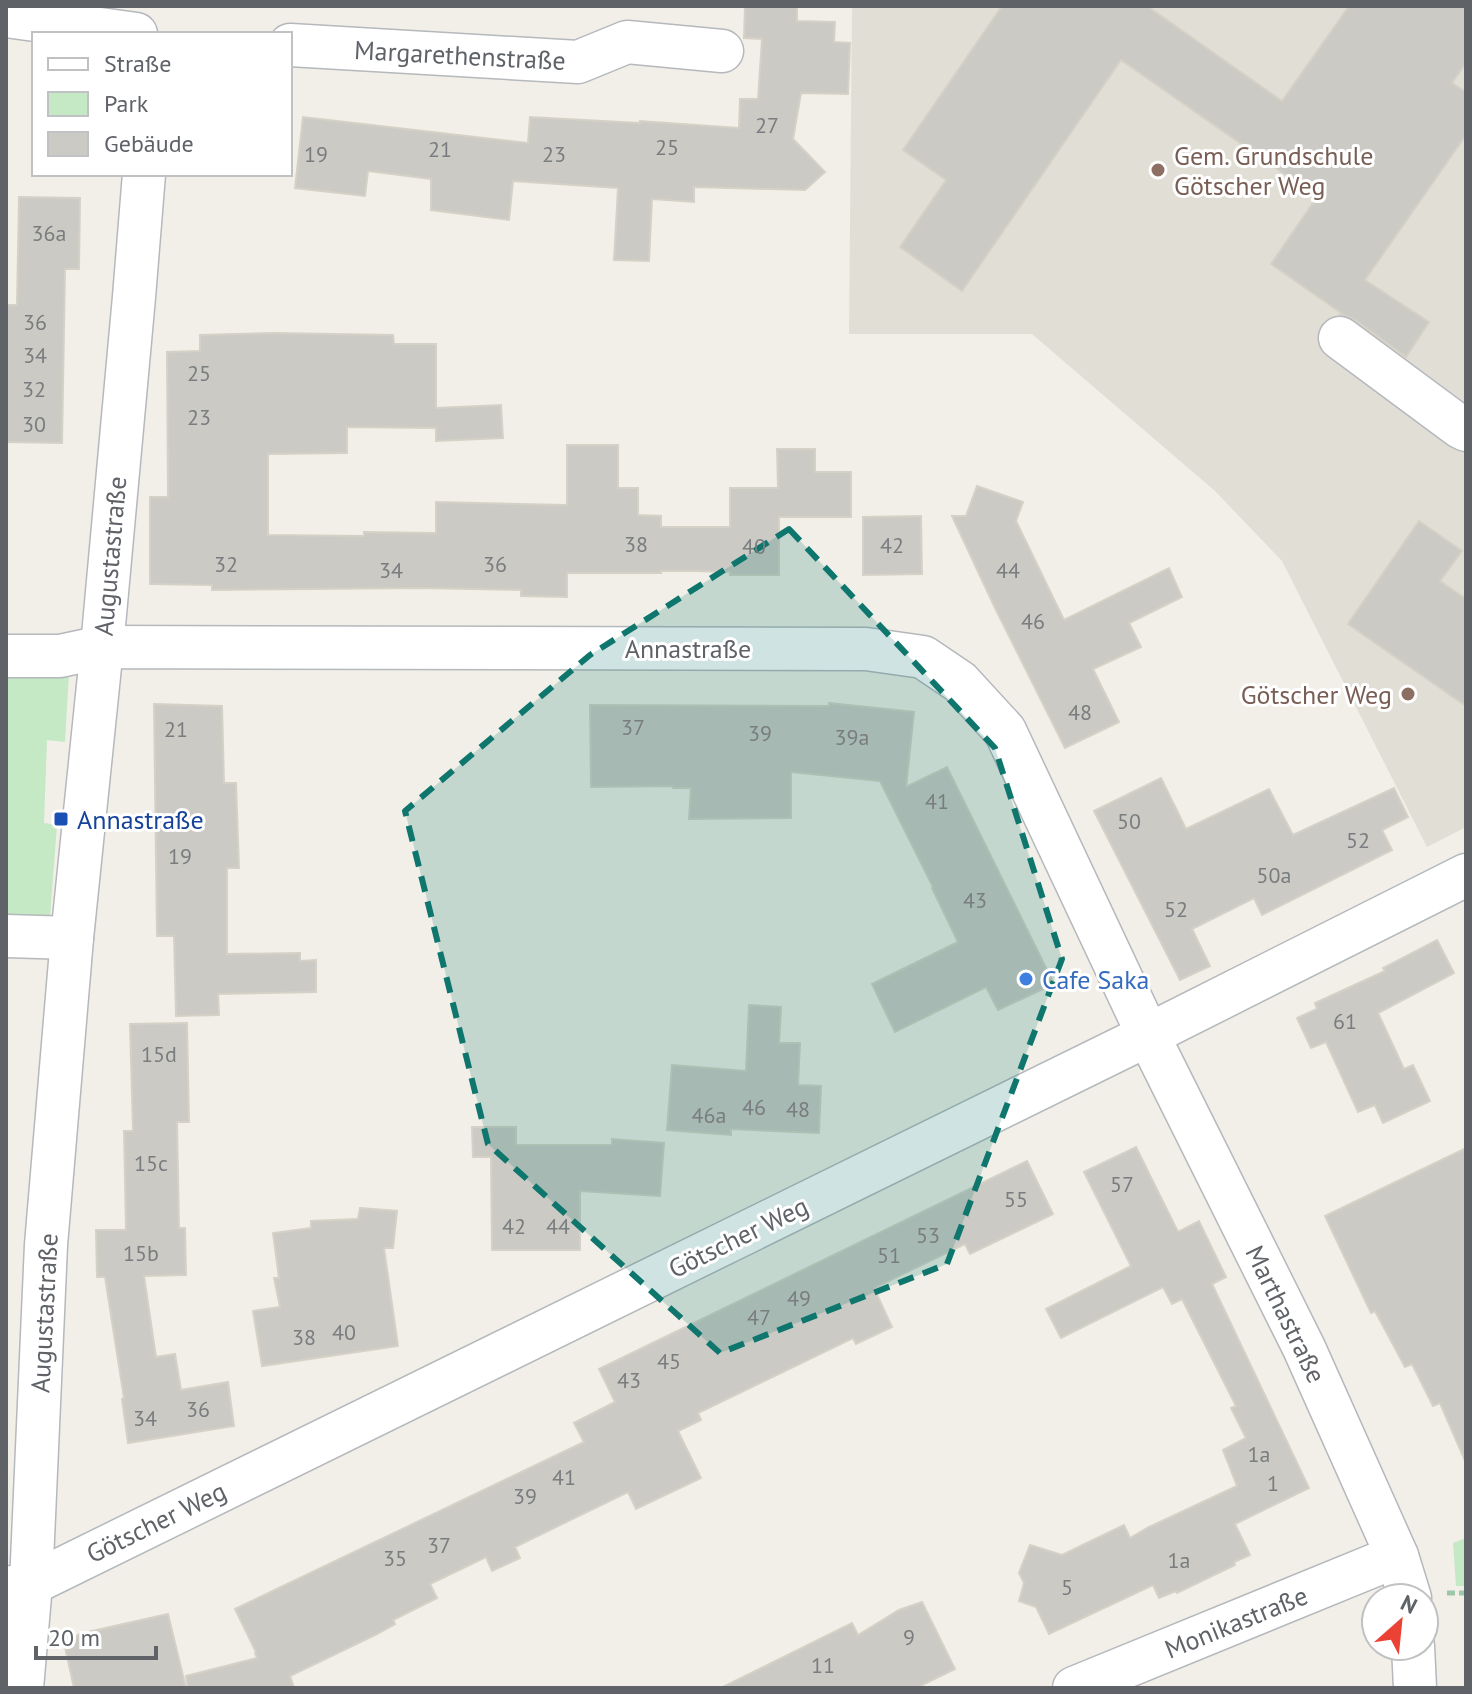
<svg xmlns="http://www.w3.org/2000/svg" width="1472" height="1694" viewBox="0 0 1472 1694" font-family="'PT Sans',sans-serif">
<rect width="100%" height="100%" fill="#f1efe8"/>
<polygon fill="#e1ded6" points="852,6 1466,6 1466,827 1427,847 1282,561 1215,491 1032,334 849,334"/>
<g fill="#c5e8c5">
<polygon points="6,673 69,673 65,742 47,740 44,823 57,825 49,930 6,929"/>
<polygon points="1466,1538 1466,1586 1456,1586 1453,1543"/>
</g>
<g fill="#cccac5" stroke="#d6d1c6" stroke-width="2">
<polygon points="745,6 797,6 797,21 835,22 834,42 850,43 848,94 801,93 793,139 825,172 805,190 694,187 694,202 652,199 649,261 614,260 618,188 513,181 509,220 431,210 431,179 368,171 365,196 295,188 303,117 528,143 530,117 640,123 640,121 739,128 740,99 758,99 762,39 744,38"/>
<polygon points="1002,6 1147,6 1282,101 1349,6 1466,6 1466,63 1452,83 1466,92 1466,135 1365,280 1429,322 1406,357 1354,319 1340,314 1341,313 1271,264 1317,197 1121,60 962,291 900,247 946,180 903,150"/>
<polygon points="19,197 80,198 79,269 65,269 62,443 6,442 6,305 17,305"/>
<polygon points="273,333 393,335 394,344 436,344 436,408 501,405 503,438 436,441 436,428 347,427 347,453 268,454 268,535 364,536 364,532 436,533 436,502 567,505 567,445 618,445 618,488 638,488 638,515 661,516 661,527 730,527 730,488 778,488 777,449 815,449 815,472 851,472 851,517 779,517 779,575 730,575 730,572 694,571 661,571 661,573 567,573 567,597 521,596 521,590 419,588 212,590 212,585 150,584 150,497 168,497 167,352 200,351 200,335"/>
<polygon points="977,486 1023,502 1016,521 1064,620 1169,568 1182,597 1129,623 1141,647 1093,669 1119,722 1065,748 995,608 952,516 966,516"/>
<polygon points="921,516 922,574 863,575 863,517"/>
<polygon points="1419,521 1462,551 1440,581 1466,599 1466,706 1348,624"/>
<polygon points="829,703 914,712 906,787 947,767 1054,984 998,1010 986,987 895,1032 872,984 958,942 932,888 933,887 880,781 791,772 791,818 689,819 691,788 673,788 673,786 591,787 590,705 829,706"/>
<polygon points="154,704 222,706 224,783 236,783 239,868 227,868 227,954 300,953 300,961 316,960 316,992 218,994 219,1015 176,1016 174,936 157,936"/>
<polygon points="1161,778 1186,829 1269,789 1293,835 1394,788 1408,817 1382,830 1392,850 1262,915 1254,898 1192,929 1210,966 1180,980 1094,811"/>
<polygon points="1437,940 1454,973 1378,1013 1404,1069 1413,1065 1430,1101 1383,1123 1375,1105 1358,1112 1326,1042 1311,1048 1297,1018 1317,1009 1315,1003 1385,971 1383,968"/>
<polygon points="749,1005 781,1007 779,1043 800,1043 798,1085 821,1086 819,1133 731,1129 731,1135 667,1130 672,1065 746,1071"/>
<polygon points="187,1023 189,1122 177,1122 179,1228 185,1228 186,1275 144,1276 156,1357 175,1354 181,1390 228,1382 234,1426 128,1443 122,1399 124,1398 105,1277 97,1277 96,1230 126,1230 124,1131 133,1131 130,1024"/>
<polygon points="472,1127 516,1127 516,1145 612,1145 612,1139 664,1143 660,1196 580,1191 580,1250 492,1250 491,1157 473,1157"/>
<polygon points="1136,1147 1178,1232 1199,1221 1226,1277 1212,1284 1309,1488 1235,1524 1250,1555 1234,1562 1235,1565 1177,1593 1176,1591 1159,1598 1153,1585 1049,1634 1036,1607 1019,1601 1024,1583 1019,1573 1030,1545 1062,1555 1124,1525 1130,1538 1149,1527 1237,1486 1223,1450 1246,1438 1231,1408 1236,1406 1182,1299 1172,1304 1163,1287 1061,1338 1046,1309 1131,1266 1084,1172"/>
<polygon points="1466,1148 1466,1463 1440,1403 1433,1406 1412,1364 1405,1367 1375,1311 1371,1313 1325,1216"/>
<polygon points="1027,1161 1053,1214 970,1254 965,1244 874,1288 892,1327 856,1344 853,1338 698,1413 701,1420 678,1431 701,1478 636,1509 628,1492 515,1547 520,1558 492,1571 486,1557 430,1584 437,1598 393,1620 395,1624 377,1634 290,1676 294,1688 188,1688 186,1676 257,1658 255,1653 256,1652 235,1609 584,1442 574,1423 615,1402 599,1369"/>
<polygon points="360,1208 397,1211 393,1248 384,1248 398,1346 262,1366 253,1311 280,1307 274,1278 279,1278 273,1233 311,1228 311,1221 358,1219"/>
<polygon points="922,1602 955,1669 916,1688 721,1688 852,1623 858,1635 899,1610"/>
<polygon points="168,1614 186,1688 74,1688 65,1647 79,1634"/>
</g>
<g fill="none" stroke-linecap="round" stroke-linejoin="round">
<defs>
<g id="minor">
<polyline points="6,16 136,34"/>
<polyline points="290,45 578,62 627,42 722,51"/>
<polyline points="1340,338 1460,427 1466,430"/>
<polyline points="6,656 60,656 102,647 866,649 923,657 960,682 1005,731 1148,1035 1304,1348 1397,1556 1410,1598"/>
<polyline points="6,936 72,938"/>
<polyline points="6,1588 31,1584 1148,1035 1466,875"/>
<polyline points="1413,1646 1415,1688"/>
<polyline points="22,1688 31,1584 46,1245 72,938 102,647 134,297 144,174"/>
<polyline points="1074,1688 1397,1556"/>
</g>
</defs>
<use href="#minor" stroke="#b5b8bc" stroke-width="45"/>
<polyline stroke="#9cc7a9" stroke-width="5" stroke-dasharray="8 4" stroke-linecap="butt" points="1447,1593 1466,1593"/>
<use href="#minor" stroke="#fff" stroke-width="42"/>
</g>
<path fill="#0f766e" fill-opacity="0.2" stroke="#0f766e" stroke-width="6" stroke-dasharray="16 10" stroke-linejoin="round" d="M789,529L995,748L1062,959L947,1264L720,1353L488,1144L405,811L590,655Z"/>
<g fill="#8d6e63" stroke="#fff" stroke-width="3">
<circle cx="1158" cy="170" r="8"/>
<circle cx="1408" cy="694" r="8"/>
</g>
<rect fill="#1a4fb4" stroke="#fff" stroke-width="3" x="53" y="811" width="16" height="16" rx="4"/>
<circle fill="#3f7fe0" stroke="#fff" stroke-width="3" cx="1026" cy="979" r="8"/>
<g text-anchor="middle" dominant-baseline="central" stroke-width="6" stroke-linejoin="round" paint-order="stroke">
<g font-size="22" fill="#7a7d7f">
<text x="767" y="125">27</text>
<text x="667" y="147">25</text>
<text x="440" y="149">21</text>
<text x="316" y="154">19</text>
<text x="554" y="154">23</text>
<text x="49" y="233">36a</text>
<text x="35" y="322">36</text>
<text x="35" y="355">34</text>
<text x="199" y="373">25</text>
<text x="34" y="389">32</text>
<text x="199" y="417">23</text>
<text x="34" y="424">30</text>
<text x="636" y="544">38</text>
<text x="892" y="545">42</text>
<text x="754" y="546">40</text>
<text x="226" y="564">32</text>
<text x="495" y="564">36</text>
<text x="391" y="570">34</text>
<text x="1008" y="570">44</text>
<text x="1033" y="621">46</text>
<text x="1080" y="712">48</text>
<text x="633" y="727">37</text>
<text x="176" y="729">21</text>
<text x="760" y="733">39</text>
<text x="852" y="737">39a</text>
<text x="937" y="801">41</text>
<text x="1129" y="821">50</text>
<text x="1358" y="840">52</text>
<text x="180" y="856">19</text>
<text x="1274" y="875">50a</text>
<text x="975" y="900">43</text>
<text x="1176" y="909">52</text>
<text x="1345" y="1021">61</text>
<text x="159" y="1054">15d</text>
<text x="754" y="1107">46</text>
<text x="798" y="1109">48</text>
<text x="709" y="1115">46a</text>
<text x="151" y="1163">15c</text>
<text x="1122" y="1184">57</text>
<text x="1016" y="1199">55</text>
<text x="514" y="1226">42</text>
<text x="558" y="1226">44</text>
<text x="928" y="1235">53</text>
<text x="141" y="1253">15b</text>
<text x="889" y="1255">51</text>
<text x="799" y="1298">49</text>
<text x="759" y="1317">47</text>
<text x="344" y="1332">40</text>
<text x="304" y="1337">38</text>
<text x="669" y="1361">45</text>
<text x="629" y="1380">43</text>
<text x="198" y="1409">36</text>
<text x="145" y="1418">34</text>
<text x="1259" y="1454">1a</text>
<text x="564" y="1477">41</text>
<text x="1273" y="1483">1</text>
<text x="525" y="1496">39</text>
<text x="439" y="1545">37</text>
<text x="395" y="1558">35</text>
<text x="1179" y="1560">1a</text>
<text x="1067" y="1587">5</text>
<text x="909" y="1637">9</text>
<text x="823" y="1665">11</text>
</g>
<g font-size="26" fill="#5f6368" stroke="#fff">
<text transform="translate(460 55) rotate(3)">Margarethenstraße</text>
<text transform="translate(110 556) rotate(-85)">Augustastraße</text>
<text x="688" y="648">Annastraße</text>
<text transform="translate(738 1237) rotate(-26)">Götscher Weg</text>
<text transform="translate(44 1313) rotate(-87)">Augustastraße</text>
<text transform="translate(1286 1314) rotate(64)">Marthastraße</text>
<text transform="translate(156 1522) rotate(-26)">Götscher Weg</text>
<text transform="translate(1236 1622) rotate(-22)">Monikastraße</text>
</g>
<g font-size="26" fill="#785e54" stroke="#fff" text-anchor="start">
<text x="1174" y="155">Gem. Grundschule<tspan x="1174" dy="30">Götscher Weg</tspan></text>
<text x="1392" y="694" text-anchor="end">Götscher Weg</text>
</g>
<g font-size="26" fill="#164399" stroke="#fff" text-anchor="start">
<text x="77" y="819">Annastraße</text>
</g>
<g font-size="26" fill="#366cbe" stroke="#fff" text-anchor="start">
<text x="1042" y="979">Cafe Saka</text>
</g>
</g>
<rect width="1472" height="1694" fill="none" stroke="#5f6368" stroke-width="16"/>
<rect x="32" y="32" width="260" height="144" fill="#ffffff" stroke="#bfc1c3" stroke-width="2"/>
<rect x="48" y="58" width="40" height="12" fill="#ffffff" stroke="#bfc1c3" stroke-width="2"/>
<text x="104" y="72" font-size="24" fill="#5f6368">Straße</text>
<rect x="48" y="92" width="40" height="24" fill="#c5e8c5" stroke="#bfc1c3" stroke-width="2"/>
<text x="104" y="112" font-size="24" fill="#5f6368">Park</text>
<rect x="48" y="132" width="40" height="24" fill="#cccac5" stroke="#bfc1c3" stroke-width="2"/>
<text x="104" y="152" font-size="24" fill="#5f6368">Gebäude</text>
<g transform="translate(1400 1622) rotate(27)"><circle r="38" fill="#ffffff" stroke="#bfc1c3" stroke-width="2"/>
<path d="M0-6L14 30L0 20L-14 30Z" fill="#ea4335"/>
<text y="-12" font-size="22" font-weight="bold" text-anchor="middle" fill="#5f6368">N</text>
</g>
<path d="M36 1646v12h120v-12" fill="none" stroke="#5f6368" stroke-width="4"/>
<text x="48" y="1646" font-size="24" fill="#5f6368" stroke="#ffffff" stroke-width="6" paint-order="stroke">20 m</text>
</svg>
